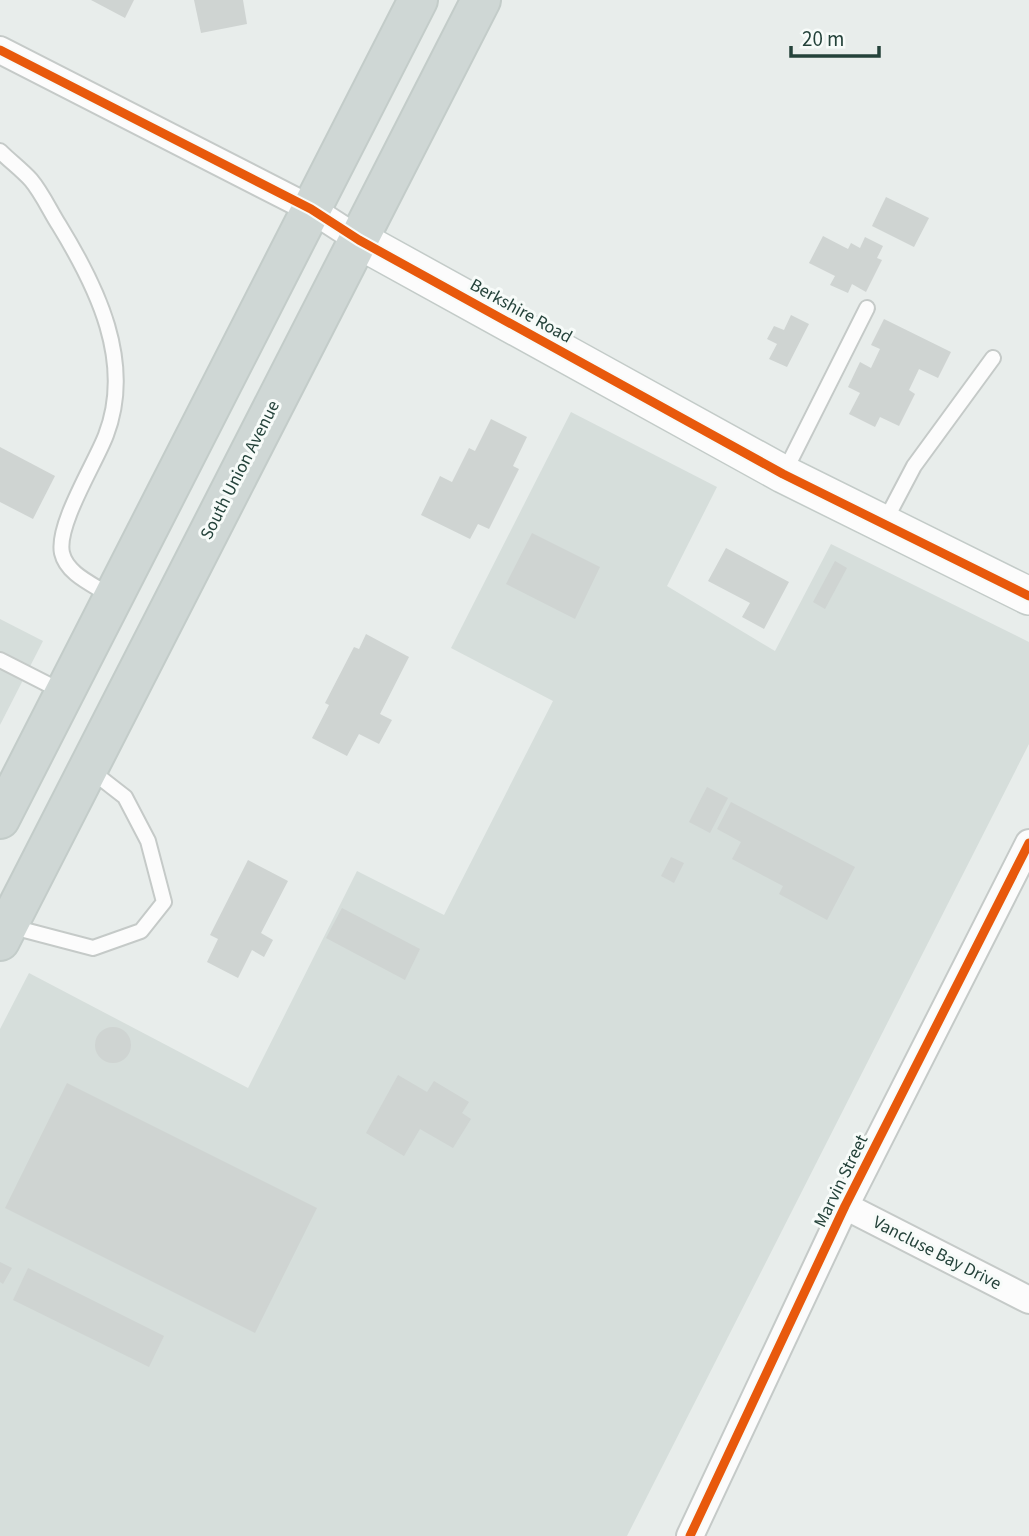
<svg xmlns="http://www.w3.org/2000/svg" width="1029" height="1536" viewBox="0 0 1029 1536" font-family="'Source Sans 3',sans-serif">
<rect width="100%" height="100%" fill="#e8edeb"/>
<g fill="#d6dedb">
<polygon points="571,412 717,487 667,586 775,651 831,544 1029,642 1029,744 627,1536 0,1536 0,1029 29,973 248,1088 357,871 444,915 553,701 451,648"/>
<polygon points="0,619 43,641 0,725"/>
</g>
<g fill="#cfd4d2">
<polygon points="91,0 134,0 125,18"/>
<polygon points="194,0 243,0 247,24 201,33"/>
<polygon points="886,197 929,218 914,247 872,226"/>
<polygon points="823,236 848,249 851,243 860,248 865,237 883,246 877,258 882,260 866,292 852,284 848,293 830,285 835,276 809,263"/>
<polygon points="791,315 809,324 787,367 769,359 777,344 767,339 774,326 784,330"/>
<polygon points="884,319 951,352 938,378 919,369 909,390 915,394 899,426 880,417 875,427 849,414 860,393 848,387 860,362 871,368 880,349 871,345"/>
<polygon points="491,419 527,437 513,466 519,469 489,529 478,524 470,539 421,515 440,476 452,482 469,448 475,451"/>
<polygon points="0,447 55,476 33,519 0,502"/>
<polygon points="532,533 600,567 575,619 506,584"/>
<polygon points="726,548 789,582 764,629 742,617 750,603 708,581"/>
<polygon points="835,561 847,568 825,609 813,602"/>
<polygon points="366,634 409,657 380,714 392,720 379,744 359,734 347,756 312,738 329,705 325,703 354,647 359,649"/>
<polygon points="707,787 728,798 710,833 689,822"/>
<polygon points="731,802 855,867 827,920 779,894 783,886 732,859 741,842 717,829"/>
<polygon points="671,857 684,863 674,883 661,876"/>
<polygon points="248,860 288,881 261,933 273,940 264,957 252,950 238,978 207,962 218,939 210,935"/>
<polygon points="342,908 420,949 405,980 326,938"/>
<circle cx="113" cy="1045" r="18"/>
<polygon points="398,1075 427,1092 434,1081 469,1102 462,1113 471,1119 453,1148 420,1129 404,1156 366,1133"/>
<polygon points="67,1083 317,1208 255,1333 5,1208"/>
<polygon points="0,1262 12,1268 3,1284 0,1282"/>
<polygon points="28,1268 164,1336 149,1367 13,1300"/>
</g>
<g fill="none" stroke-linecap="round" stroke-linejoin="round">
<defs>
<g id="lane">
<path d="M0,151C10,161 22,170 31,180C42,193 50,211 59,225C97,287 134,362 106,435C96,462 56,525 62,553C67,575 95,585 112,597"/>
<polyline points="784,473 867,308"/>
<polyline points="884,523 914,466 993,358"/>
<polyline points="0,660 63,692"/>
<polyline points="9,926 93,948 141,931 164,902 148,841 125,797 89,769"/>
</g>
<g id="street">
<polyline points="0,50 311,209 359,240"/>
<polyline points="845,1206 1029,1300"/>
<polyline points="690,1536 845,1206 1029,843"/>
</g>
<polyline id="secondary" points="359,240 783,474 1029,596"/>
<g id="primary">
<polyline points="0,819 418,0"/>
<polyline points="0,941 481,0"/>
</g>
</defs>
<use href="#lane" stroke="#c5cac8" stroke-width="18"/>
<use href="#street" stroke="#c5cac8" stroke-width="30"/>
<use href="#secondary" stroke="#c3cbc8" stroke-width="40"/>
<use href="#primary" stroke="#c3ccc9" stroke-width="42"/>
<use href="#lane" stroke="#fcfcfc" stroke-width="14"/>
<use href="#street" stroke="#fcfcfc" stroke-width="26"/>
<use href="#secondary" stroke="#fcfcfc" stroke-width="37"/>
<use href="#primary" stroke="#cfd7d5" stroke-width="38"/>
<defs>
<g id="cycleway">
<polyline points="0,50 311,209 359,240 783,474 1029,596"/>
<polyline points="690,1536 845,1206 1029,843"/>
</g>
</defs>
<use href="#cycleway" stroke="#f7fbf9" stroke-width="13"/>
<use href="#cycleway" stroke="#e8590c" stroke-width="9"/>
</g>
<g text-anchor="middle" dominant-baseline="central" stroke-width="6" stroke-linejoin="round" paint-order="stroke">
<g font-size="18" fill="#24423a" stroke="#f7fbf9">
<text transform="translate(521 311) rotate(29)">Berkshire Road</text>
<text transform="translate(240 470) rotate(-63)">South Union Avenue</text>
<text transform="translate(841 1181) rotate(-64)">Marvin Street</text>
<text transform="translate(937 1253) rotate(27)">Vancluse Bay Drive</text>
</g>
</g>
<path d="M791 46v10h88v-10" fill="none" stroke="#24423a" stroke-width="3.5"/>
<text x="802" y="46" font-size="21" fill="#24423a" stroke="#f7fbf9" stroke-width="5" paint-order="stroke">20 m</text>
</svg>
